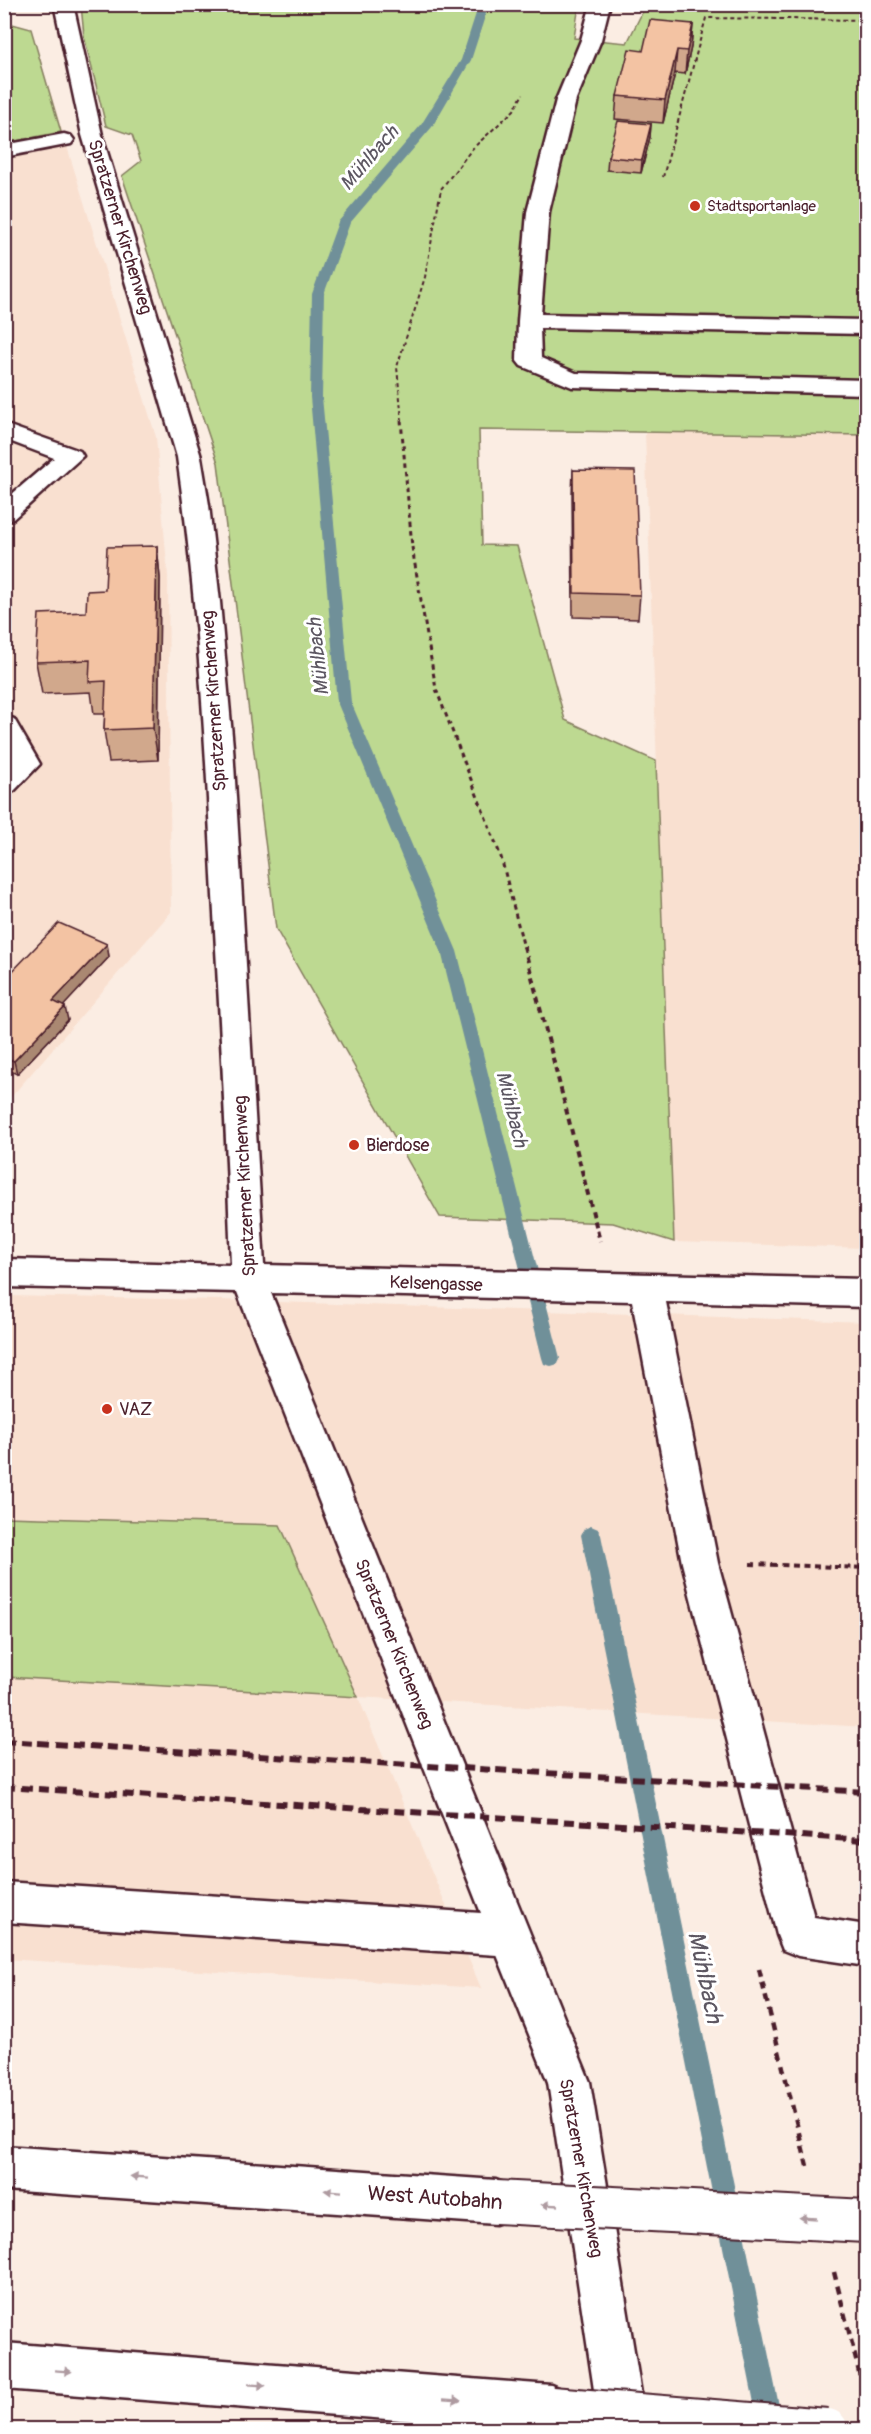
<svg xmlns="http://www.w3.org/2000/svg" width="871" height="2434" viewBox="0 0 871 2434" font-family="Pangolin,sans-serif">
<rect width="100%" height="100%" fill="#fbede3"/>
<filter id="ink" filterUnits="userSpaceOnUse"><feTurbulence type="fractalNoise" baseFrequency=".0167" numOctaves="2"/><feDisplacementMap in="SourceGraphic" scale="12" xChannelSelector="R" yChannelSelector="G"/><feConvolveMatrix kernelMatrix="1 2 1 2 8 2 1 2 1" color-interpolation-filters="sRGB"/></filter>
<g filter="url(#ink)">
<g fill="#f9e0d0">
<polygon points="5,22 31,29 156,437 168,577 171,912 5,1104"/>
<polygon points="645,432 866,435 866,1248 674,1242"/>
<polygon points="4,1296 220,1300 866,1322 866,1727 358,1697 481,1988 5,1959"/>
</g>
<g fill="#bdd991" stroke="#847c5e" stroke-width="1.5">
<polygon points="81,5 579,5 574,38 627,43 646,5 866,5 866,435 479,430 482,545 517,546 565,720 656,761 674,1242 613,1223 440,1217 276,929 218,463 122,176 141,161 132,135 106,126 84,36"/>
<polygon points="5,22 31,29 61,132 5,143"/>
<polygon points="5,1517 280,1525 358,1697 5,1677"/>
</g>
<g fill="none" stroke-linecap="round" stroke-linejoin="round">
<g fill="#709099" fill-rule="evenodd">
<polygon points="479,4 489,4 471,60 432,127 350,223 324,294 322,397 351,702 457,951 560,1358 558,1364 551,1366 544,1364 542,1358 441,951 337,702 310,397 312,294 338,222 421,125 461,60"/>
<polygon points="591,1526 598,1529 601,1535 784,2430 759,2428 581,1535 584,1529"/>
</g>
<defs>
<g id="minor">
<path d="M54,4H73L102,135L201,457L209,505L220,602L233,747L264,1265L866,1279V1307L666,1302L718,1563L814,1917L866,1925V1966L798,1956L783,1950L777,1935L682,1563L632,1301L271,1293L590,2082L647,2430H600L548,2082L497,1955L4,1922V1882L481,1913L237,1292L4,1287V1259L231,1265C227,1142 220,1019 213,896C206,750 198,603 177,457L82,135Z"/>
<polygon points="591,4 610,4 601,40 576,100 549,212 541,314 866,320 866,334 540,328 541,358 576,373 866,380 866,394 572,387 521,366 517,361 518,321 527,212 556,100 581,40"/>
<polygon points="64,134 71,136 74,140 71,144 4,157 4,145"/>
<polygon points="4,424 80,451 83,456 13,519 4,521 4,501 54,458 4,439"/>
<polygon points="4,716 14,719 40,764 14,791 4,793 4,768 11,762 4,750"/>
</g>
<g id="highway">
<polygon points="4,2146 496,2180 512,2186 518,2202 512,2218 496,2224 4,2190"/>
<polygon points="4,2343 551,2385 567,2392 574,2408 567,2424 555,2430 527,2430 4,2389"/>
</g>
</defs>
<use href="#minor" stroke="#4a1f2b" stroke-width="5"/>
<use href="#highway" stroke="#4a1f2b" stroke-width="5"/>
<g stroke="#4a1f2b" stroke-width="2" stroke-dasharray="4 3" stroke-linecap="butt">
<polyline points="663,177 706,18 866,20"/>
<polyline points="402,421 397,367 425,277 441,189 472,149 514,110 523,94"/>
</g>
<polyline stroke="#4a1f2b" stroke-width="3" stroke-dasharray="4.5 4" stroke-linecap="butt" points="401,420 412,547 436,689 501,857 524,948"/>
<g stroke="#4a1f2b" stroke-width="4" stroke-dasharray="6 4.5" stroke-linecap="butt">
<polyline points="524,946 600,1241"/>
<polyline points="750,1564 866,1568"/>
</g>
<g stroke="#4a1f2b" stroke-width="4.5" stroke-dasharray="8 6" stroke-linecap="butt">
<polyline points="759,1969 807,2166"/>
<polyline points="834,2272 864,2392"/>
</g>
<use href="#minor" fill="#fff" fill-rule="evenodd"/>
<use href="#highway" fill="#fff" fill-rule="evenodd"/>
<g stroke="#4a1f2b" stroke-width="6" stroke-dasharray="11 6" stroke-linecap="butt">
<polyline points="4,1741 866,1792"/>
<polyline points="4,1787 866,1840"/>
</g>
<defs>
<g id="highway-bridge">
<polyline points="496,2202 866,2221"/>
<polyline points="551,2408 827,2430"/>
</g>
</defs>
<use href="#highway-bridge" stroke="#4a1f2b" stroke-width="46" stroke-linecap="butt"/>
<use href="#highway-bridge" stroke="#fff" stroke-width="42"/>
</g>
<g fill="#d1a88c" stroke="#4a1f2b" stroke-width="1.5">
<polygon points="693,24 691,47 685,74 675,73 663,123 615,119 617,96 643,51"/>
<polygon points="651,124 650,137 641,173 607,170 608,157"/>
<polygon points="573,470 640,595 638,619 573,617 572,494"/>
<polygon points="157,546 160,578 158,760 109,762 104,730 105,714 94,714 91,692 42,694 36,662 86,612 105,590"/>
<polygon points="107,944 109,957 63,1006 68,1020 17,1074 4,1068 4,979"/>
</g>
<g fill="#aa8872" stroke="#4a1f2b" stroke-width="1.5">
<polygon points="693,24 691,47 685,74 687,51"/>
<polygon points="677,50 675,73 663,123 665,100"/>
<polygon points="651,124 650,137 641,173 642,160"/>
<polygon points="157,546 160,578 158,760 153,728"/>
<polygon points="107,944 109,957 56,1014 53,1001"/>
<polygon points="65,1007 68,1020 17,1074 14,1061"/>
</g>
<g fill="#f3c3a3" stroke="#4a1f2b" stroke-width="1.5">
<polygon points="650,20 693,24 687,51 677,50 665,100 617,96 629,49 643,51"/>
<polygon points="618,121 651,124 642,160 608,157"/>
<polygon points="573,470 635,471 640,595 574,593"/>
<polygon points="157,546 153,728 104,730 106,681 89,682 90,660 36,662 39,614 86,612 87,591 105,590 107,547"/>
<polygon points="59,923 107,944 53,1001 65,1007 14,1061 4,1057 4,979 5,979"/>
</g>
<defs><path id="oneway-solid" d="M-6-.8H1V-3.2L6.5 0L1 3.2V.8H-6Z" transform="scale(1.5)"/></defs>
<g fill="#ae9aa0">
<use href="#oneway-solid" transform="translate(139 2177) rotate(-176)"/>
<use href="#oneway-solid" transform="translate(333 2191) rotate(-176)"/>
<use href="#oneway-solid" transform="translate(550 2205) rotate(-177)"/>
<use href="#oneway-solid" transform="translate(808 2218) rotate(-177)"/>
<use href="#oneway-solid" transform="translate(63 2371) rotate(4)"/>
<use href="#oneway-solid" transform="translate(257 2385) rotate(4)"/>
<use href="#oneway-solid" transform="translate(452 2400) rotate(4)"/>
</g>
</g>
<g fill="#c8321e" stroke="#fff" stroke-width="2">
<circle cx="695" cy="206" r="6"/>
<circle cx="354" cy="1145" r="6"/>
<circle cx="107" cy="1409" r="6"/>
</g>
<g text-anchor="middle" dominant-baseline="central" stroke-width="6" stroke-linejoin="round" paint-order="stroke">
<g font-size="15" fill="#4a1f2b" stroke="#fff" text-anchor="start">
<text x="707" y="206">Stadtsportanlage</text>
</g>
<g font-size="18" fill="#4a1f2b" stroke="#fff">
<text transform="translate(120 227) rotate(73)">Spratzerner Kirchenweg</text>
<text transform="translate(214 701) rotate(-94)">Spratzerner Kirchenweg</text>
<text transform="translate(245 1186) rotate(-93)">Spratzerner Kirchenweg</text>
<text transform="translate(436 1284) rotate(2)">Kelsengasse</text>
<text transform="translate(394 1644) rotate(68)">Spratzerner Kirchenweg</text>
<text transform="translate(581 2168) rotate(80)">Spratzerner Kirchenweg</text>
</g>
<g font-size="18" fill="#4a1f2b" stroke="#fff" text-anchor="start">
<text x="366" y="1145">Bierdose</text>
<text x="119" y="1409">VAZ</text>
</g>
<g font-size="20" font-style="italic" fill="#5d5762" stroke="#fff">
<text transform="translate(369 158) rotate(-49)">Mühlbach</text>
<text transform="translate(318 657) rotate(-96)">Mühlbach</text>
<text transform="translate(512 1109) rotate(76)">Mühlbach</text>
</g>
<g font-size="21" fill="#4a1f2b" stroke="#fff">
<text transform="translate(435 2198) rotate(4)">West Autobahn</text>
</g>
<g font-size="24" font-style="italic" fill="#5d5762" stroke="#fff">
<text transform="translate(705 1977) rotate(78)">Mühlbach</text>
</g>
</g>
<rect width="871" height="2434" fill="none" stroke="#fff" stroke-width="24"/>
<rect x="12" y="12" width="847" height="2410" fill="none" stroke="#4a1f2b" stroke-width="2" filter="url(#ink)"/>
</svg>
